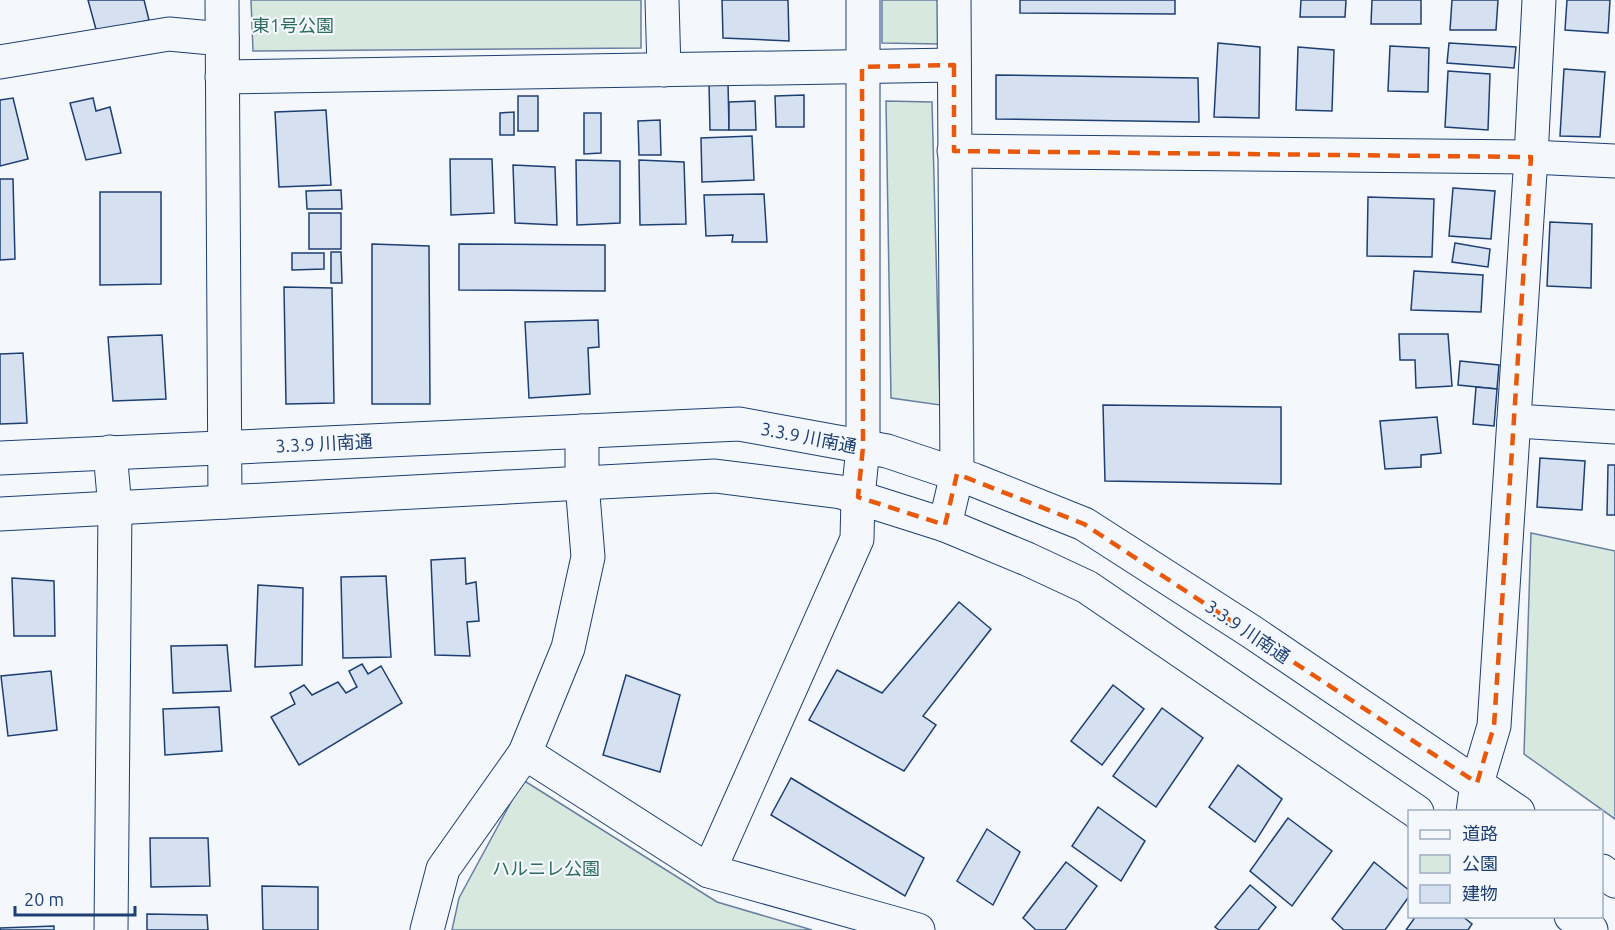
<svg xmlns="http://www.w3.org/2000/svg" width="1615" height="930" viewBox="0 0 1615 930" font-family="Ubuntu,'Noto Sans JP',sans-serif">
<rect width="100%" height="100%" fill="#f4f7fb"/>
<g fill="#d7e8df" stroke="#687fa3" stroke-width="1.5">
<polygon points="251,0 641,0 641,48 253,51"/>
<polygon points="882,0 939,0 939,44 882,43"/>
<polygon points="886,101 932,102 940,405 891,398"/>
<polygon points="1531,533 1615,551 1615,819 1524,754"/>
<polygon points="523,780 717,902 812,930 452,930 459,898"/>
</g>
<g fill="#d5e0f0" stroke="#1d3f73" stroke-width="1.5">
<polygon points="88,0 144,0 149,20 97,33"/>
<polygon points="722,0 788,0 789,41 723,38"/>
<polygon points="1020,0 1175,0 1175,14 1020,13"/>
<polygon points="1301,0 1346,0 1345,17 1300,17"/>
<polygon points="1372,0 1421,0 1421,24 1371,24"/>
<polygon points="1452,0 1498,0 1496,30 1450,30"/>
<polygon points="1567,0 1610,0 1608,33 1565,30"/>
<polygon points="1218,43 1260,47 1259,118 1214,117"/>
<polygon points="1449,43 1516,47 1514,68 1447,63"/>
<polygon points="1390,46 1429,48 1428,92 1388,91"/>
<polygon points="1298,47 1334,50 1332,111 1296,110"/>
<polygon points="1564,69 1605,72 1600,137 1560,136"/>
<polygon points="1448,71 1490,74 1488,130 1445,127"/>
<polygon points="996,75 1198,78 1199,122 996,119"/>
<polygon points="709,82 728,82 729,130 710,130"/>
<polygon points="804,95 804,127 776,127 775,96"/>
<rect x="518" y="96" width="20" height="35"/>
<polygon points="13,98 28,159 0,166 0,100"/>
<polygon points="93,98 96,111 110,107 121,153 86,160 70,103"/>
<polygon points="755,101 756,130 729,130 729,102"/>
<polygon points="326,110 331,185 279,187 275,112"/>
<polygon points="514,112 514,135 500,135 500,113"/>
<polygon points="584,113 601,113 601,153 584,154"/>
<polygon points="660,120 661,155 639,155 638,121"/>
<polygon points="752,136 754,180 702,182 701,138"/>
<polygon points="450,159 492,159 494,213 451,215"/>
<polygon points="576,160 620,161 620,223 577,225"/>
<polygon points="639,160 684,162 686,224 640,225"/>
<polygon points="513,165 555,167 557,225 515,223"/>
<polygon points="0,179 13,179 15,259 0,260"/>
<polygon points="1453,188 1495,191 1491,239 1449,236"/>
<polygon points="341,190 342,209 307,209 306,191"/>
<polygon points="100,192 161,192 161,284 100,285"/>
<polygon points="764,194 767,242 732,242 733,235 706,236 704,195"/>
<polygon points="1368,197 1434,199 1432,257 1367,256"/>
<rect x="309" y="213" width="32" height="36"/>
<polygon points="1550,222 1592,224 1591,288 1547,286"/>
<polygon points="1455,243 1490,249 1488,267 1452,262"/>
<polygon points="372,244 429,246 430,404 372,404"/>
<polygon points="459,244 605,245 605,291 459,290"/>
<polygon points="331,252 341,252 342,283 331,283"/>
<polygon points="292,253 324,253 324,269 292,270"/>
<polygon points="1414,271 1483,275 1481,312 1411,310"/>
<polygon points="284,287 332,288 334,403 286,404"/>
<polygon points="598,320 599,347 588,348 590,394 529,398 525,322"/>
<polygon points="1399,334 1448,334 1452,386 1416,388 1415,360 1400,360"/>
<polygon points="162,335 166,399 113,401 108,337"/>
<polygon points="23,353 27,423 0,424 0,354"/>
<polygon points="1460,361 1499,365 1497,389 1458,385"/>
<polygon points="1476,387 1497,389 1494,426 1473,424"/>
<polygon points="1103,405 1281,407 1281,484 1105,481"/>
<polygon points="1437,417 1441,453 1421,455 1421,467 1385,469 1380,421"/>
<polygon points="1540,458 1585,461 1582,510 1537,507"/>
<polygon points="1608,465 1615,465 1615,515 1607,515"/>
<polygon points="465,558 466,584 476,582 479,621 467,622 470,656 435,655 431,560"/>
<polygon points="386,576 391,657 343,658 341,577"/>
<polygon points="12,578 54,581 55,636 14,636"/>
<polygon points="258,585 303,588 302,665 255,667"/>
<polygon points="959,602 991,629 923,716 936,725 904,771 809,720 837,670 882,693"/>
<polygon points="227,645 231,691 173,693 171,646"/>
<polygon points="362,664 368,674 381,666 402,703 299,765 271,717 295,704 290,693 304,685 312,695 338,682 346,693 357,687 349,671"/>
<polygon points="51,671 57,730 8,736 1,676"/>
<polygon points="626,675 680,695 660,772 603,755"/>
<polygon points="1113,685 1144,709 1102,765 1071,741"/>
<polygon points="219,707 222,751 165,755 163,709"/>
<polygon points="1162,708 1203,738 1156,807 1113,776"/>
<polygon points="1238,765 1282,799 1255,842 1209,807"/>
<polygon points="791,778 924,858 905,896 771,815"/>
<polygon points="1098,807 1145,841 1121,881 1072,846"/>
<polygon points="1288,818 1332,851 1292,906 1250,871"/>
<polygon points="987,829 1020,852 993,905 957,881"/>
<polygon points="150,838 208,838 210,886 151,887"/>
<polygon points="1066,862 1097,886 1065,930 1036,930 1023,918"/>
<polygon points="1374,862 1410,891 1410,895 1385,930 1344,930 1332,919"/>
<polygon points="1250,885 1276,907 1258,930 1219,930 1215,927"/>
<polygon points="262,886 318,887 318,930 263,930"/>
<polygon points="147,914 207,915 208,930 147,930"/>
<polygon points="1416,916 1462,916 1472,924 1468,930 1406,930"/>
<polygon points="54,926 54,930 0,930 0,928"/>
</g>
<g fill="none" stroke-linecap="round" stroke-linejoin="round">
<defs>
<g id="street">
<polyline points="222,0 225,502"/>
<polyline points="662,0 664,70"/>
<polyline points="0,62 169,34 222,39"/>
<polyline points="222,77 954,65"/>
<polyline points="954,151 1531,157 1615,161"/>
<polyline points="1514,421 1615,427"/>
<polyline points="110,452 115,508 111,930"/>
<polyline points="525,753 709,871 918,930"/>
<polyline points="1473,812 1477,783 1494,726 1531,157 1539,0"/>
<polyline points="709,871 857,539 858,497 863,447"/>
<polyline points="427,930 443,869 525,753 568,648 588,557 582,483 582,431"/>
</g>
<g id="secondary">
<polyline points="863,0 863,447"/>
<polyline points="0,458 739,424 887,451 974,480 1084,524 1252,632 1518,812"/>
<polyline points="0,514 715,476 841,492 945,525 1027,559 1087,587 1417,812"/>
<polyline points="945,525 957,474 954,0"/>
<polyline points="1602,871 1615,881"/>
<polyline points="1571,916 1591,930"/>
</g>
</defs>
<use href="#street" stroke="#1d3f73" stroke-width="35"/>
<use href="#secondary" stroke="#1d3f73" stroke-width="35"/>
<use href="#street" stroke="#f4f7fb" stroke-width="33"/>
<use href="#secondary" stroke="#f4f7fb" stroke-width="33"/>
</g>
<path fill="none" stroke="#e8590c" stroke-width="4.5" stroke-dasharray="12 8" stroke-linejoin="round" d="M954,65V151L1531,157L1494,726L1477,783L1084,524L957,474L945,525L858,497L863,447L862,67Z"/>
<g text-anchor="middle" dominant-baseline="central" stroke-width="4.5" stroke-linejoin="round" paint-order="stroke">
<g font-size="18" fill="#2c6c60" stroke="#f4f7fb">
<text x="293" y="25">東1号公園</text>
<text x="546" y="868">ハルニレ公園</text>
</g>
<g font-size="18" fill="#1d3f73" stroke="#f4f7fb">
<text transform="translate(809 437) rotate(11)">3.3.9 川南通</text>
<text transform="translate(324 443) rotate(-3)">3.3.9 川南通</text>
<text transform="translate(1248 631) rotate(34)">3.3.9 川南通</text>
</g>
</g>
<rect x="1408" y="810" width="195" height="108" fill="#f4f7fb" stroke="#9eadc5" stroke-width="1.5"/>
<rect x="1420" y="830" width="30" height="9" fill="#f4f7fb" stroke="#9eadc5" stroke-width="1.5"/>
<text x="1462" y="840" font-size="18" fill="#1d3f73">道路</text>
<rect x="1420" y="855" width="30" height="18" fill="#d7e8df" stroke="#9eadc5" stroke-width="1.5"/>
<text x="1462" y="870" font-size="18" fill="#1d3f73">公園</text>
<rect x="1420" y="885" width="30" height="18" fill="#d5e0f0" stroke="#9eadc5" stroke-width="1.5"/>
<text x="1462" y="900" font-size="18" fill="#1d3f73">建物</text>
<path d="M15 906v9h120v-9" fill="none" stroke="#1d3f73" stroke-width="3"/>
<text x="24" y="906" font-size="18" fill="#1d3f73" stroke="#f4f7fb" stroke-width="4.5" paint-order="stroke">20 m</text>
</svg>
